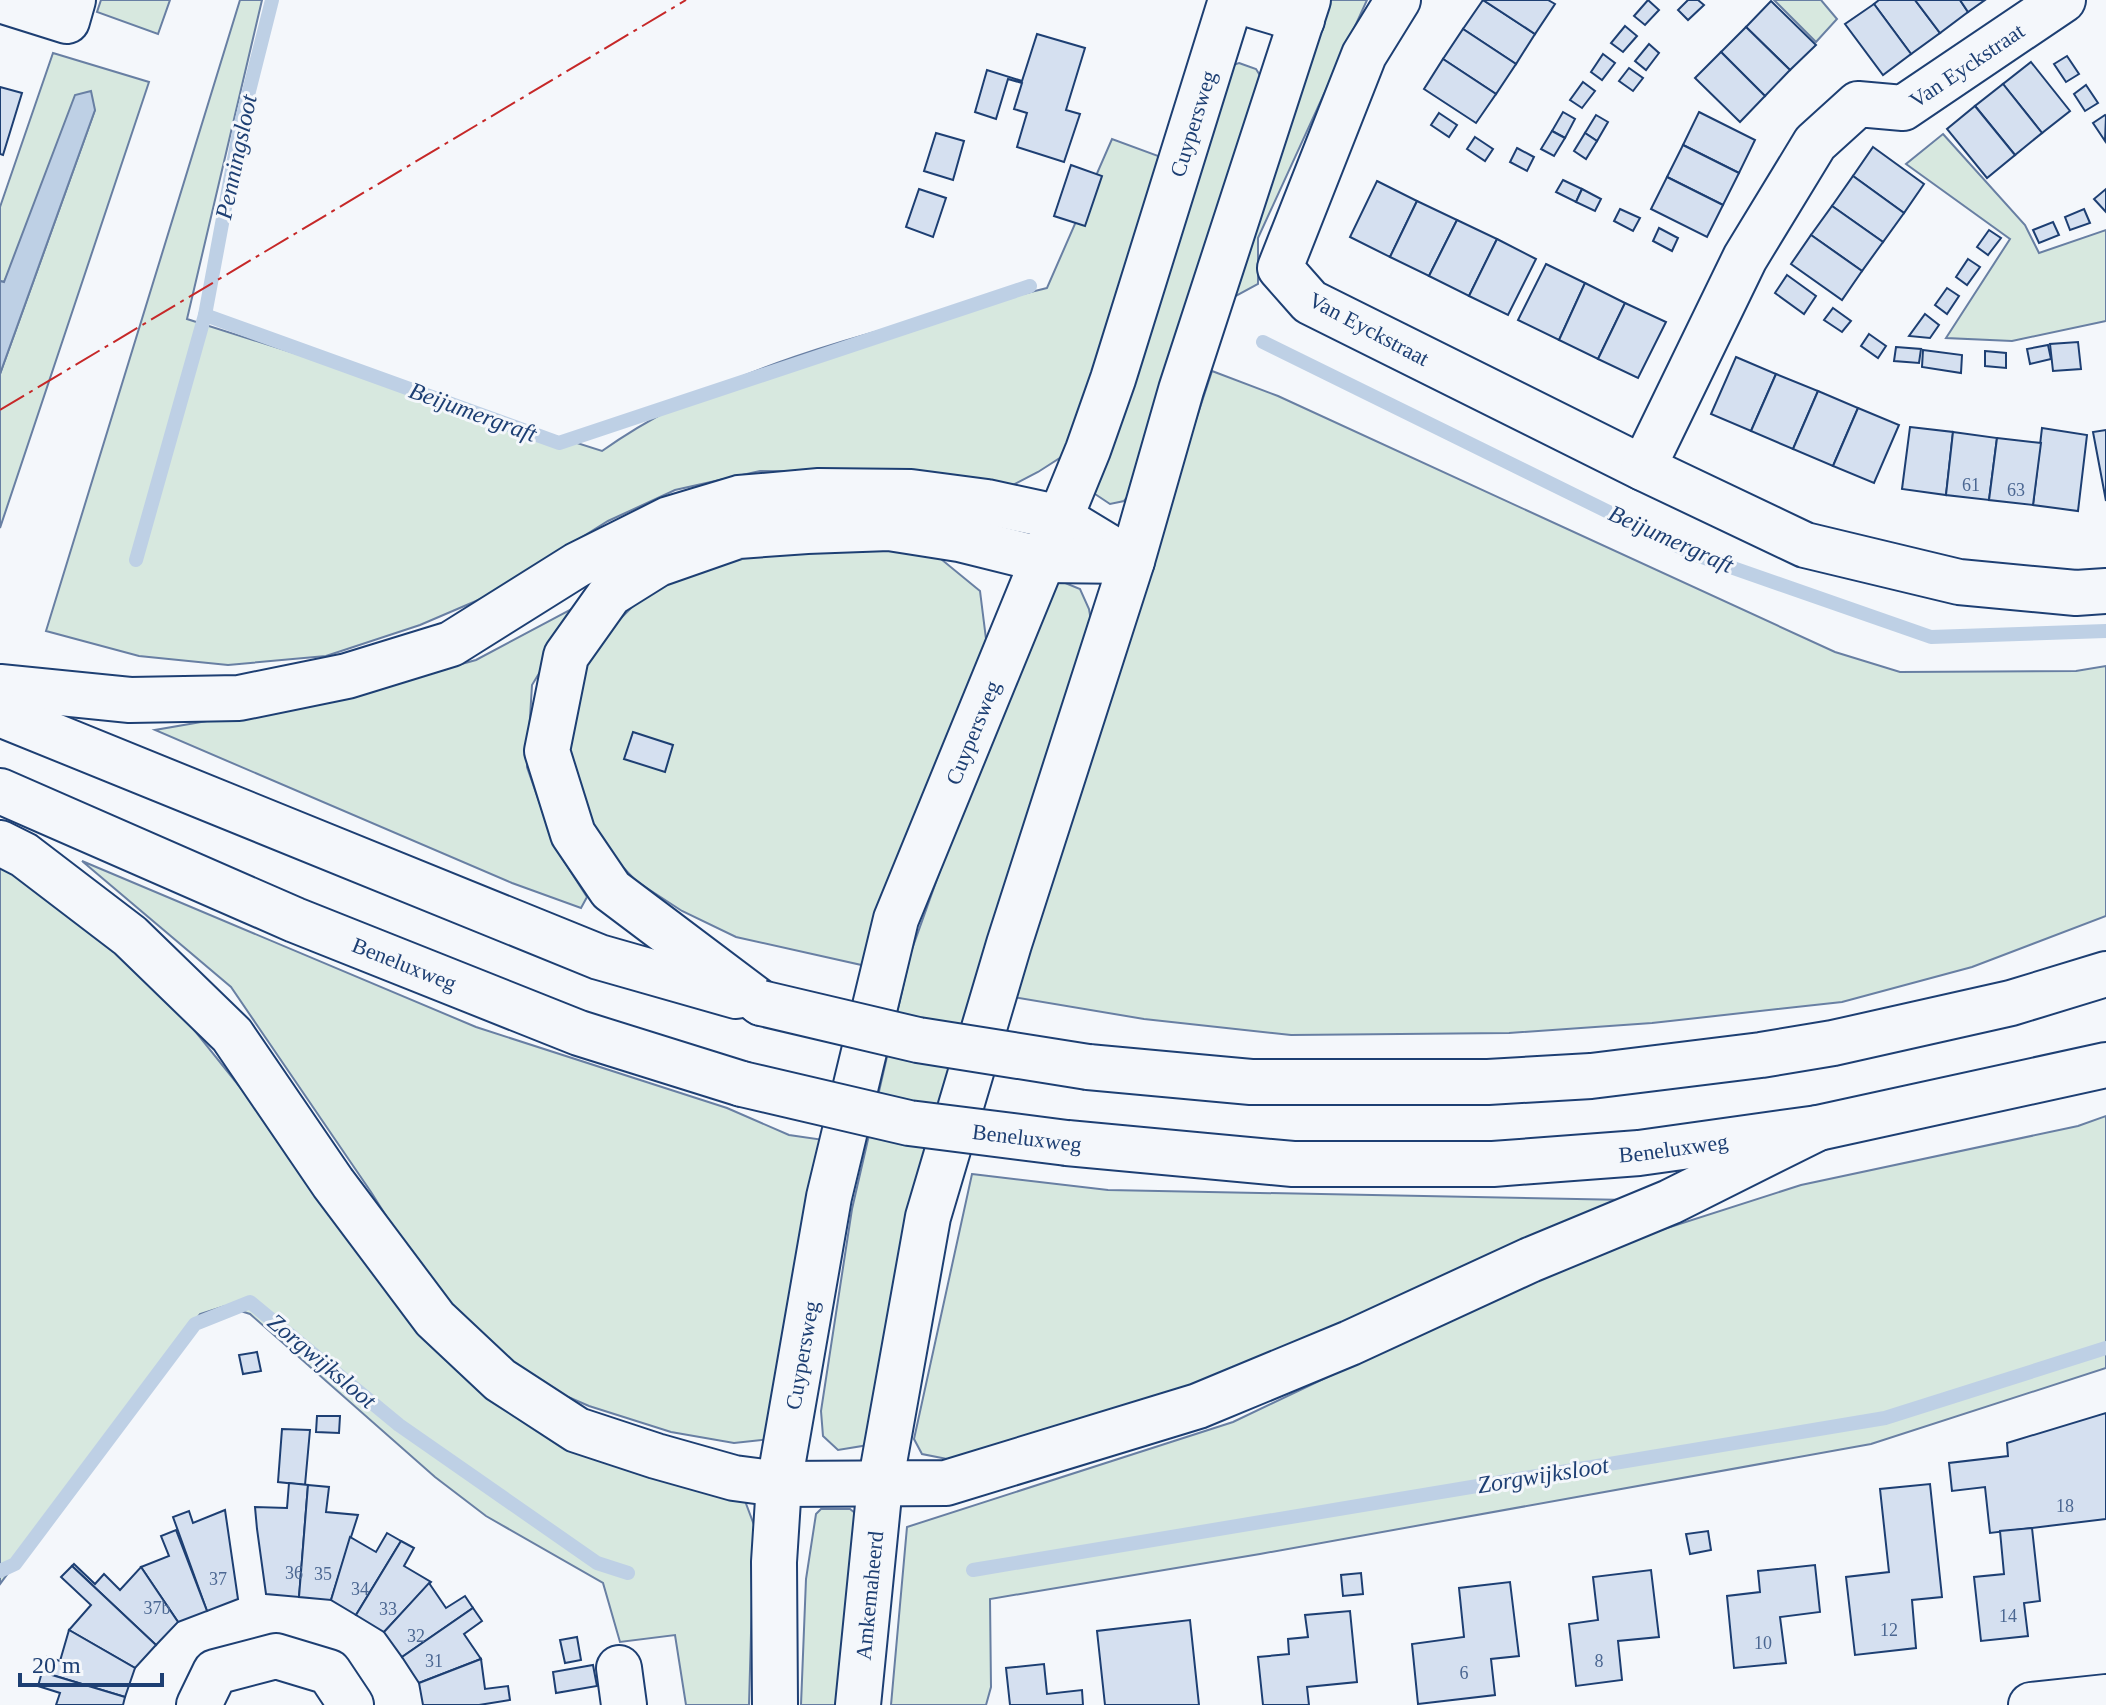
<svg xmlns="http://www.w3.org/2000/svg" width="2106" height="1705" viewBox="0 0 2106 1705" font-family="'Times New Roman',serif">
<rect width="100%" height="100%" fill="#f4f7fb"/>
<g fill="#d7e8df" stroke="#687fa3" stroke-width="2">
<polygon points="101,0 170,0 158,34 97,12"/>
<path d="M240,0H262L187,319L602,451C728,361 899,325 1047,288L1112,139L1161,157L1069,452L1038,472L1009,487L868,472L760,471L675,490L608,521L490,595L420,625L326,656L228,665L139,656L46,631Z"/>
<polygon points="1327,0 1367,0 1258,238 1258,284 1234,297"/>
<polygon points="1774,0 1821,0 1837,19 1816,42"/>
<polygon points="53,53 149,82 0,528 0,374 95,110 4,282 0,281 0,207"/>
<polygon points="1239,63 1256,69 1261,77 1133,490 1124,501 1110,504 1095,494 1093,484 1230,66"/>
<polygon points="1943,134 2025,225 2039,253 2106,230 2106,321 2012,341 1946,338 2010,239 1906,164"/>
<polygon points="1212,371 1278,396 1835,652 1900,672 2076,671 2106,666 2106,916 1972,967 1842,1002 1652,1023 1509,1033 1291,1035 1144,1019 1007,996"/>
<polygon points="901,543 941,559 980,591 987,647 866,966 736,937 682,911 636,881 602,845 571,779 569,697 590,649 656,583 747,548"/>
<polygon points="1058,580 1080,589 1089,609 1093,632 868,1445 838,1450 823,1436 821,1411 852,1209 911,952 997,711"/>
<polygon points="581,604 532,685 527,767 555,847 587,897 581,908 512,883 155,730 333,699 476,660"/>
<polygon points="82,861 476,1027 727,1108 789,1135 824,1140 770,1439 734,1443 671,1432 589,1406 545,1387 478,1336 426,1279 371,1192 231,987"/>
<polygon points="0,865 59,904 130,965 183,1016 444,1342 745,1501 754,1525 749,1705 686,1705 675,1635 620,1642 603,1583 486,1516 435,1477 250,1314 225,1306 200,1314 0,1584"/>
<polygon points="2106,1116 2106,1368 1871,1444 1260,1554 990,1599 991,1687 986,1705 891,1705 907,1527 1233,1422 1586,1254 1801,1185 2078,1126"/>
<polygon points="972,1174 1108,1190 1629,1200 1252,1369 952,1460 922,1454 914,1439"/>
<polygon points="821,1509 850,1509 860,1517 841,1705 801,1705 806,1579 816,1514"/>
</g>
<polygon fill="#bed0e5" stroke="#687fa3" stroke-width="2" points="91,91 95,110 0,374 0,281 4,282 75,95"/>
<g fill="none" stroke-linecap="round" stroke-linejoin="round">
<g stroke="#bed0e5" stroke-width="14">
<polyline points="205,315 559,443 1030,286"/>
<polyline points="1263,342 1696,555 1931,637 2106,631"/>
<polyline points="136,560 205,315 240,127 272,0"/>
<polyline points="973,1570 1885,1418 2106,1348"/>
<polyline points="0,1571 15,1564 195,1324 250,1302 399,1425 597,1563 628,1573"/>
</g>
</g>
<g fill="#d5e0f0" stroke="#1d3f73" stroke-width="2">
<polygon points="1483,0 1535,34 1516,64 1463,29"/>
<polygon points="1483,0 1548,0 1555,4 1535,34"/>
<polygon points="1648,0 1659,10 1645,25 1634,16"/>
<polygon points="1688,0 1698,0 1704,5 1688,20 1678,10"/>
<polygon points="1879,0 1915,0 1940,33 1911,54 1874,4"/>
<polygon points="1915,0 1960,0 1968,12 1940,33"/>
<polygon points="1960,0 1985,0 1968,12"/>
<polygon points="1771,1 1816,45 1790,70 1746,27"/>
<polygon points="1874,4 1911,54 1883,75 1845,24"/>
<polygon points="1625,26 1637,36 1623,52 1611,43"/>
<polygon points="1746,27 1790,70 1765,96 1721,52"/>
<polygon points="1463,29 1516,64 1496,94 1443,59"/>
<polygon points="1037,34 1085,48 1066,110 1080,114 1064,162 1017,147 1027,113 1014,109 1022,83 1008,79 996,119 975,112 987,70 1022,81"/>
<polygon points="1649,44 1659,53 1646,70 1635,61"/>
<polygon points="1721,52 1765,96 1740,122 1695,78"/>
<polygon points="1603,54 1615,63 1602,80 1591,72"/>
<polygon points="2067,56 2079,74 2066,82 2054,64"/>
<polygon points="1443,59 1496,94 1476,123 1424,89"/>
<polygon points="2031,62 2070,111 2042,133 2003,84"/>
<polygon points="1629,68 1643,78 1633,91 1619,81"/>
<polygon points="1583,82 1595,91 1582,108 1570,100"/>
<polygon points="2003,84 2042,133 2015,155 1975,106"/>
<polygon points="2086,85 2098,103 2085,111 2074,94"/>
<polygon points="0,87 22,93 3,155 0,154"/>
<polygon points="1975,106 2015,155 1987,178 1947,129"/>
<polygon points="1563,112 1575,119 1565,138 1552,131"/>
<polygon points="1699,112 1755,140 1739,173 1683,145"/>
<polygon points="1439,113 1457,125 1449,137 1431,125"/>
<polygon points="1596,115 1608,122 1597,141 1585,133"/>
<polygon points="2105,115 2106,116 2105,141 2093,123"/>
<polygon points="1552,131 1565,138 1554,156 1541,149"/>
<polygon points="936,133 964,141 953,180 924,171"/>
<polygon points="1585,133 1597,141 1586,159 1574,151"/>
<polygon points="1475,137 1493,149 1485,161 1467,149"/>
<polygon points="1683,145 1739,173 1723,205 1667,177"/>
<polygon points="1873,147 1924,184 1904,213 1853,176"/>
<polygon points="1517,148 1534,157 1527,171 1510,162"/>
<polygon points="1071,165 1102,176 1085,226 1054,216"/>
<polygon points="1853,176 1904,213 1883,242 1832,206"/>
<polygon points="1667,177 1723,205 1707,237 1651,209"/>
<polygon points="1563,180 1582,189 1576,202 1556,192"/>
<polygon points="1377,181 1417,201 1390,257 1350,237"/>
<polygon points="919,189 946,198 933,237 906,227"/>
<polygon points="1582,189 1601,199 1595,211 1576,202"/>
<polygon points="2106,189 2106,212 2094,199"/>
<polygon points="1417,201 1457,220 1429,276 1390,257"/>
<polygon points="1832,206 1883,242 1862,271 1811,235"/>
<polygon points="1620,209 1640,218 1633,231 1614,221"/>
<polygon points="2084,209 2090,223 2070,230 2065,217"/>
<polygon points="1457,220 1497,239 1469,296 1429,276"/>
<polygon points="2053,222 2059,235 2039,243 2033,230"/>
<polygon points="1659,228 1678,238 1672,251 1653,241"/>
<polygon points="1989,230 2001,238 1988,255 1977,247"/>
<polygon points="1811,235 1862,271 1842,300 1791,264"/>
<polygon points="1497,239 1536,259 1508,315 1469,296"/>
<polygon points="1968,259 1980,267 1967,285 1956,277"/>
<polygon points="1546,264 1585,283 1559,340 1518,320"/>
<polygon points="1787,275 1816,296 1804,314 1775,293"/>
<polygon points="1585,283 1625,303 1598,359 1559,340"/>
<polygon points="1947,288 1959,296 1947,314 1935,305"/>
<polygon points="1625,303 1666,322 1638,378 1598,359"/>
<polygon points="1833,308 1851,321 1842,332 1824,320"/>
<polygon points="1925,314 1939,325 1930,338 1909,336"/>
<polygon points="1869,334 1886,346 1878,358 1861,346"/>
<polygon points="2078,342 2081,369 2053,371 2050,344"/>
<polygon points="2048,345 2051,359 2030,364 2027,349"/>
<polygon points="1896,347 1921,349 1919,363 1894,361"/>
<polygon points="1923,350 1962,355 1961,373 1922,367"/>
<polygon points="1985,351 2006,353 2006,368 1985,366"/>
<polygon points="1736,357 1776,374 1751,431 1711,414"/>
<polygon points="1776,374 1818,391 1793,449 1751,431"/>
<polygon points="1818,391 1858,408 1833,466 1793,449"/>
<polygon points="1858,408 1899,425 1874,483 1833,466"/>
<polygon points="1910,427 1953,432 1946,495 1902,489"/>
<polygon points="2042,428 2087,435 2078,511 2033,505"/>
<polygon points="2106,430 2106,501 2093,432"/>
<polygon points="1953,432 1997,438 1989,500 1946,495"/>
<polygon points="1997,438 2041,443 2033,505 1989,500"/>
<polygon points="633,732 673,745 665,772 624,759"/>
<polygon points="257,1352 261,1371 243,1374 239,1355"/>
<polygon points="2106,1413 2106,1519 1990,1533 1985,1487 1952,1491 1949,1463 2008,1456 2007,1443"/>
<polygon points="317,1416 340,1416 339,1433 316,1432"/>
<polygon points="282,1429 310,1430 305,1485 278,1482"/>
<polygon points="289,1483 308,1485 299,1597 266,1594 257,1529 255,1507 287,1508"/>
<polygon points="1930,1484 1942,1597 1912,1600 1916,1648 1855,1655 1846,1577 1889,1572 1880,1489"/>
<polygon points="308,1485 329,1487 326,1512 358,1515 331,1600 299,1597"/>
<polygon points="225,1510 238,1599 207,1611 173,1517 189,1511 193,1523"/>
<polygon points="2032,1528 2040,1601 2024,1603 2028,1636 1981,1641 1974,1577 2004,1574 2000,1531"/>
<polygon points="176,1530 207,1611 178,1622 141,1567 169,1556 161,1536"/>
<polygon points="1708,1531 1711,1550 1690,1554 1686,1534"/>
<polygon points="387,1533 401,1541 356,1615 331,1600 350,1537 376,1552"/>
<polygon points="401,1541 414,1548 404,1566 431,1582 384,1632 356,1615"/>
<polygon points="74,1564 95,1584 104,1574 120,1590 141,1567 178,1622 156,1645 72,1566"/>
<polygon points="1815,1565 1820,1612 1780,1617 1786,1663 1734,1668 1727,1596 1760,1592 1758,1571"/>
<polygon points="72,1566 156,1645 135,1668 69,1630 91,1605 61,1577"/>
<polygon points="1651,1570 1659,1637 1618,1641 1622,1680 1576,1686 1569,1624 1598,1620 1593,1577"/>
<polygon points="1361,1573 1363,1594 1343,1596 1341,1575"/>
<polygon points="1510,1582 1519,1656 1491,1659 1495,1695 1418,1704 1412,1644 1464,1637 1459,1588"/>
<polygon points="429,1583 446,1608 465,1596 473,1608 402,1657 384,1632"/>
<polygon points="473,1608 482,1621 464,1634 481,1659 419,1683 402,1657"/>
<polygon points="1350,1611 1357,1682 1307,1687 1309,1705 1263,1705 1258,1657 1289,1654 1288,1639 1308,1637 1305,1615"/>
<polygon points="1190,1620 1199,1705 1105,1705 1097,1631"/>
<polygon points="69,1630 135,1668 125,1697 42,1672 47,1657 60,1661"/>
<polygon points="577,1637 581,1660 565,1663 560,1640"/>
<polygon points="481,1659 485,1689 508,1686 510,1700 479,1705 423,1705 419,1683"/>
<polygon points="1044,1664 1047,1694 1082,1690 1083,1705 1010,1705 1006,1668"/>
<polygon points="593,1665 597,1686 556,1693 553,1672"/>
<polygon points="42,1672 125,1697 123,1705 56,1705 60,1693 38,1686"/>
</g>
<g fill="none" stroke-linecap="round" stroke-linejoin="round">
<defs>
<g id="minor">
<polyline points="0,0 67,21 73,0"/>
<polyline points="1235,0 1302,20"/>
<polyline points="1398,0 1364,55 1280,268 1310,302 1643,468 1805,545 1959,582 2076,593 2106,591"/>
<path id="s1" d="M1643,468L1745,258L1815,143L1858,104L1903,108L2063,0"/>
<polyline points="619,1668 624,1705"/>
<polyline points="199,1705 215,1672 276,1656 329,1672 351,1705"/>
<path id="s2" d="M775,1705L774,1562L779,1484L829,1197L896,919L1088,450L1113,379L1231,0"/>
<path id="s3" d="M858,1705L880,1485L928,1217L1009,944L1132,561L1181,390L1308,0"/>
<polyline points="2031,1705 2106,1697"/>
</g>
<g id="highway">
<polyline points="0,687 130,700 239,698 347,676 451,644 577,565 669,519 739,498 819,491 911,492 987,502 1061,518 1132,561"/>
<polyline points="0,714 599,957 736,996"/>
<path id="s4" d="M0,791L295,920L579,1033L742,1084"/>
<polyline points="0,843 24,855 130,936 232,1035 333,1183 435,1319 500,1380 577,1430 656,1456 734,1478 779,1484 946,1483 1198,1406 1350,1343 1530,1260 1670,1202 1818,1128"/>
<polyline points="761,1003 611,890 573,834 547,751 566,656 610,594 658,564 738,536 807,531 889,528 959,539 1044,560 1131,561"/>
<polyline points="1088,1067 1251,1082 1488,1082 1591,1076 1761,1055 1833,1043 2011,1003 2106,974"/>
<path id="s5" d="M1067,1143L1293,1164H1493L1639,1153L1818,1128L2106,1065"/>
</g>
</defs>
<use href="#minor" stroke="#1d3f73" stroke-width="48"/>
<use href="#highway" stroke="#1d3f73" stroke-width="48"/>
<use href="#minor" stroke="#f4f7fb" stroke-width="44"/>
<use href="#highway" stroke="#f4f7fb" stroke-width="44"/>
<defs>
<g id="highway-bridge">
<polyline points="761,1003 918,1040 1088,1067"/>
<polyline points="742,1084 909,1123 1067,1143"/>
</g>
</defs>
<use href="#highway-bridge" stroke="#1d3f73" stroke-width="48" stroke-linecap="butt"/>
<use href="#highway-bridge" stroke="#f4f7fb" stroke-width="44"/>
<polyline stroke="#c62828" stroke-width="2" stroke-dasharray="28 6 4 6" stroke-linecap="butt" points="0,410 686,0"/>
</g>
<g text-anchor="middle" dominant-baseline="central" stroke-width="6" stroke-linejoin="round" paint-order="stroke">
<g font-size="18" fill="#4b6792">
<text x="1971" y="485">61</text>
<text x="2016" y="490">63</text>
<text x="2065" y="1506">18</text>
<text x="294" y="1573">36</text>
<text x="323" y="1574">35</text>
<text x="218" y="1579">37</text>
<text x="360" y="1589">34</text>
<text x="157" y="1608">37b</text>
<text x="388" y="1609">33</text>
<text x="2008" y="1616">14</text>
<text x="1889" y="1630">12</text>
<text x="416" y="1636">32</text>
<text x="1763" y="1643">10</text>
<text x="434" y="1661">31</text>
<text x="1599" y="1661">8</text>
<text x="1464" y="1673">6</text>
</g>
<g font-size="22" fill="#1d3f73" stroke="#f4f7fb">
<text stroke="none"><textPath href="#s1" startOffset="548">Van Eyckstraat</textPath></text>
<text stroke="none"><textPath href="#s2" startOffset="1648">Cuypersweg</textPath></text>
<text transform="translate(1369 329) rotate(28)">Van Eyckstraat</text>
<text stroke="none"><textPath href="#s2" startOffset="1000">Cuypersweg</textPath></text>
<text stroke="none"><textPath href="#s4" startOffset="440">Beneluxweg</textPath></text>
<text transform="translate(1027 1138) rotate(7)">Beneluxweg</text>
<text stroke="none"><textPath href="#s5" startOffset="608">Beneluxweg</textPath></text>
<text stroke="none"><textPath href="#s2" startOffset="352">Cuypersweg</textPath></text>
<text stroke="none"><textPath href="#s3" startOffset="110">Amkemaheerd</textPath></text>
</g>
<g font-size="24" font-style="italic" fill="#1d3f73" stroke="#f4f7fb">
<text transform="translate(236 157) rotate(-78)">Penningsloot</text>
<text transform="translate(473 412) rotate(20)">Beijumergraft</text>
<text transform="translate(1671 539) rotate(24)">Beijumergraft</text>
<text transform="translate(322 1361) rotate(40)">Zorgwijksloot</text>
<text transform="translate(1543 1475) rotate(-9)">Zorgwijksloot</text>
</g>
</g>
<path d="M20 1673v12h142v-12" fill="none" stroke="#1d3f73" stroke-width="4"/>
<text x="32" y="1673" font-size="24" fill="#1d3f73" stroke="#f4f7fb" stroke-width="6" paint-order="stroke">20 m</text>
</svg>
